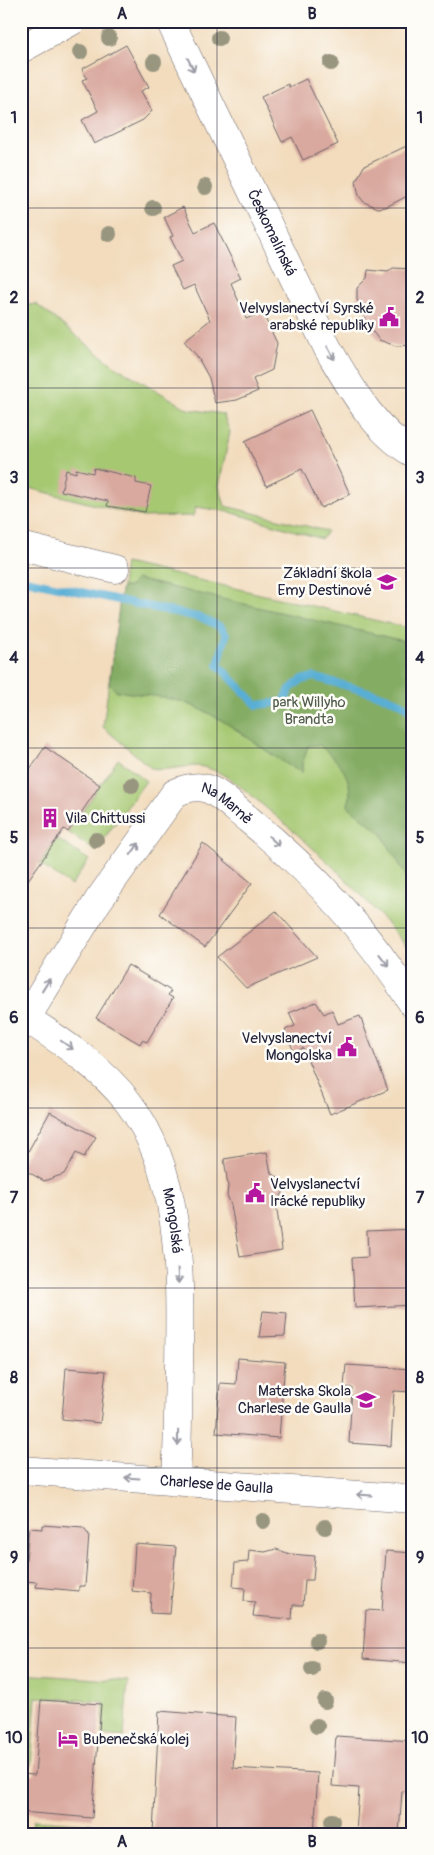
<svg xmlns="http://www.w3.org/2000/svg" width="434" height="1855" viewBox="0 0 434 1855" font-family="Pangolin,sans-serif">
<rect width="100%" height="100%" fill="#fdfcf7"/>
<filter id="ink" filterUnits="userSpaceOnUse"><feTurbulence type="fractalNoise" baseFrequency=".02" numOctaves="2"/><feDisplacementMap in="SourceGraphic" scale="10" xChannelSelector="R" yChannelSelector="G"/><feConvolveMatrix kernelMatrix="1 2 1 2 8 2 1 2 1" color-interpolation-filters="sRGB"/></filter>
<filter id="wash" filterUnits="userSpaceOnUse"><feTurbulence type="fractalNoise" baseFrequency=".0096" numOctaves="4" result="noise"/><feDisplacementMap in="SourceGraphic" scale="20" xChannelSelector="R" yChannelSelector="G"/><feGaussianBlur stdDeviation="1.12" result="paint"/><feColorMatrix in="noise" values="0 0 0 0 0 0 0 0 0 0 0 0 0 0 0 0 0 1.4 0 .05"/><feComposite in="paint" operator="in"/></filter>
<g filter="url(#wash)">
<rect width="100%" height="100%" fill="#f2dcbd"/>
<g fill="#a5c871" stroke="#647556">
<polygon points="36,304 112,364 188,409 223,414 230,432 219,486 225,506 327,531 322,539 230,512 196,507 193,516 143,517 21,486 21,306"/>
<path d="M125,563L413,629V955C370,900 319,851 265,807C247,792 228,773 204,767C187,763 167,773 151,768L103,727Z"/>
<polygon points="118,759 146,781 95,851 68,832"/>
<polygon points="57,839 89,860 71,886 40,864"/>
<polygon points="21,1674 128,1681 124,1737 102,1735 104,1702 36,1697 31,1765 21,1764"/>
<polygon points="33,1820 92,1824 97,1829 96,1834 32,1834"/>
</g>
<path fill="#84ac63" stroke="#53674f" d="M136,579L413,643V887L381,833L348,806C348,803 350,799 350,795C350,771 335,758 319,745L308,746L302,765V773C264,753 232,721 191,705C168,696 141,695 116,691L109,684L121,591L123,587H130Z"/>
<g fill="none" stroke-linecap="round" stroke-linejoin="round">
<polyline stroke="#58aed4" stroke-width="8" points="21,579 202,618 221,627 226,635 218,665 257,705 284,702 290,689 301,680 314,677 380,695 401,703 413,713"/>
</g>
<g id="blocks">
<g fill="#d9a89e">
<polygon points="126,45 149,87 141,91 152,111 143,120 94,144 82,120 98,111 82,80 87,78 82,69"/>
<polygon points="306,79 338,144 303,160 292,137 282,142 261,97 288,84 289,87"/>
<polygon points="413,143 413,193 386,207 378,208 364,202 359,196 356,181 364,166"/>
<polygon points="183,207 195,232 214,223 241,278 231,283 246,319 262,312 277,343 272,370 253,379 258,391 237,400 215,403 209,378 197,356 184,341 210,320 194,285 183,290 171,266 182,261 170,237 173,236 164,217"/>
<polygon points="393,268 413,269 413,345 396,346 379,340 370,328 364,327 365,310 357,300 357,288 367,278 368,270 388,272"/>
<polygon points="310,410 350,494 321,508 302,469 266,486 245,441"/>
<polygon points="94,468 136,478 136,483 151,486 145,512 107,506 108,501 61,491 66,470 76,473 76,469 93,473"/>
<polygon points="45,747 100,785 68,832 64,829 21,890 21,782"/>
<polygon points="203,843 252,883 205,947 160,914"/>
<polygon points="276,911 317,957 246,988 217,957"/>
<polygon points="128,965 171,991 168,995 173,998 147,1042 142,1040 140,1044 96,1018"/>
<polygon points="316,1002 324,1014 332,1010 338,1024 360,1016 388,1090 330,1114 303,1048 294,1052 285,1030 295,1026 289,1013"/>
<polygon points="50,1112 96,1137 84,1157 76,1153 64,1174 44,1181 21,1168 21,1164"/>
<polygon points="267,1152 271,1173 281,1179 284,1186 283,1193 276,1202 282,1250 240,1257 231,1205 227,1195 228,1186 224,1159"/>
<polygon points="413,1229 413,1305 355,1308 352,1258 368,1257 367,1231"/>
<polygon points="263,1311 287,1313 285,1336 259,1337"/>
<polygon points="238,1358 285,1362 279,1438 216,1433 220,1383 236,1384"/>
<polygon points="346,1365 413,1369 413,1392 394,1391 391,1446 349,1443 352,1388 344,1387"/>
<polygon points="66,1368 106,1371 100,1423 62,1419"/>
<polygon points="42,1525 83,1528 89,1535 85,1586 79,1586 79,1591 36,1587 37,1582 24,1581 29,1528 42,1529"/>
<polygon points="135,1544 176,1547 170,1614 150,1613 151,1593 132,1591"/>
<polygon points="276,1549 290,1554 315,1556 313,1580 305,1580 303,1605 293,1605 292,1619 253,1616 255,1602 244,1601 245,1588 233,1587 235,1563 248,1562 249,1550 265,1552"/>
<polygon points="386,1551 413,1553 413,1663 363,1659 366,1610 382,1611"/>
<polygon points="41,1700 101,1704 92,1818 21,1812 21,1774 35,1775"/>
<polygon points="159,1711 236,1717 233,1768 318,1773 314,1834 153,1834"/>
<polygon points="336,1736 413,1741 413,1792 402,1791 399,1834 356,1834 359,1788 332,1786"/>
</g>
</g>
</g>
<g filter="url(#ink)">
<use href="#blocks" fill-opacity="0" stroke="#6b6368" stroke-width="1"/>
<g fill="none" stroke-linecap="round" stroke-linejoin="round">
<defs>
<g id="street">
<path id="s1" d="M170,21L328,349C350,386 374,431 413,453"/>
<polyline points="21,49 72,21"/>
<polyline points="21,546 115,569"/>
<path id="s2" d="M26,1018C62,1042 101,1067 128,1102C184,1175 180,1280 179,1368C178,1406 178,1444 176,1481"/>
<path id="s3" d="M21,1027L98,901L175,793C186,788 197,785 208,789C223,795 236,810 248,819C313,872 368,932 413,1004"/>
<path id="s4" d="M21,1470L413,1499"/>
</g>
</defs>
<use href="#street" stroke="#6b6368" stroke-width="29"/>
<use href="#street" stroke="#fff" stroke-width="28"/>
</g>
<g fill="#999680">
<circle cx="109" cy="38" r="8"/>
<circle cx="219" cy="38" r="8"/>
<circle cx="80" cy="52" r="8"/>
<circle cx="154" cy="62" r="8"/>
<circle cx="331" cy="63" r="8"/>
<circle cx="205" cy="187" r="8"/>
<circle cx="153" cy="208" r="8"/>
<circle cx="109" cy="234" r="8"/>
<circle cx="132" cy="785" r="8"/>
<circle cx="96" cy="840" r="8"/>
<circle cx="263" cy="1521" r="8"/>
<circle cx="325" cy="1527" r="8"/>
<circle cx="317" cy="1641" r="8"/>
<circle cx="312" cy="1669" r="8"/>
<circle cx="325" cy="1701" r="8"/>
<circle cx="317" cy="1726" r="8"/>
<circle cx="332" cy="1821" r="8"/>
</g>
<defs><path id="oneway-shaft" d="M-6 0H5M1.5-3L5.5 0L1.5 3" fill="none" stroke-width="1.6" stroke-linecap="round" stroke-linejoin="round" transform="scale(1.25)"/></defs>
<g stroke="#9c9ca7">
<use href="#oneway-shaft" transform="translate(191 65) rotate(64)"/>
<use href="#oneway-shaft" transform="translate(331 353) rotate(61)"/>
<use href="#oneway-shaft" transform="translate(274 841) rotate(42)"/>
<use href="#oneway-shaft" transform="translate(135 849) rotate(-54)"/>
<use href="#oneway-shaft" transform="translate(384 960) rotate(52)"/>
<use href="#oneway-shaft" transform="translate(46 985) rotate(-58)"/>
<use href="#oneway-shaft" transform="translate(67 1045) rotate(35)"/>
<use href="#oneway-shaft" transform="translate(178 1276) rotate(87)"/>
<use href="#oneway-shaft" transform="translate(178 1438) rotate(91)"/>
<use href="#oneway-shaft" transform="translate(132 1478) rotate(-176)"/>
<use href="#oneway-shaft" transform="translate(364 1495) rotate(-176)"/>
</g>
</g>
<path fill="none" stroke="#22223b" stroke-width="1" stroke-opacity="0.55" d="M217,21V1834M21,208H413M21,388H413M21,568H413M21,748H413M21,928H413M21,1108H413M21,1288H413M21,1468H413M21,1648H413"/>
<defs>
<symbol id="civic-bare" viewBox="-9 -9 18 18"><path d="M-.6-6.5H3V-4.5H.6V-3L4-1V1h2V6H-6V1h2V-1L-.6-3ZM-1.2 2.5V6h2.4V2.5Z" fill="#b5179e" stroke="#fdfcf7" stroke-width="2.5" paint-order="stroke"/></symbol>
<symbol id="school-bare" viewBox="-9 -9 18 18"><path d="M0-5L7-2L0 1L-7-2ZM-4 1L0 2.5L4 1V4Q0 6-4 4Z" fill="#b5179e" stroke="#fdfcf7" stroke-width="2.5" paint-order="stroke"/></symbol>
<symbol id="building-bare" viewBox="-9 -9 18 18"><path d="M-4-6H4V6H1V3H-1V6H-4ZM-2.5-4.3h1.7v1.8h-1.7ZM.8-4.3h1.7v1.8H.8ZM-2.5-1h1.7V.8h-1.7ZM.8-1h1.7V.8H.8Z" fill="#b5179e" stroke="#fdfcf7" stroke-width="2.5" paint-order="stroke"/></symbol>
<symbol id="hotel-bare" viewBox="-9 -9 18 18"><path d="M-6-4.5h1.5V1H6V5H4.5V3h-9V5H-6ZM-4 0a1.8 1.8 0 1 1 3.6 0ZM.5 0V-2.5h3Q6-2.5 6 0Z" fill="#b5179e" stroke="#fdfcf7" stroke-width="2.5" paint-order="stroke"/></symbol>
</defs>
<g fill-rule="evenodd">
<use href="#civic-bare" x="375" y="303" width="28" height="28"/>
<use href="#school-bare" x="373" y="568" width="28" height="28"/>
<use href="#building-bare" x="36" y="804" width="28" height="28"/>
<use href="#civic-bare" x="333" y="1033" width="28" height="28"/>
<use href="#civic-bare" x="241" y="1179" width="28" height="28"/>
<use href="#school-bare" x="352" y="1386" width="28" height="28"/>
<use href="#hotel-bare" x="54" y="1725" width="28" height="28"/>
</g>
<g text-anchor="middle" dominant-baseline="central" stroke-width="5" stroke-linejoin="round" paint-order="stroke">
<g font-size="15" fill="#22223b" stroke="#fdfcf7">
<text stroke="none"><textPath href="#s1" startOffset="235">Českomalínská</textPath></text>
<text stroke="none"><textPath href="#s3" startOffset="338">Na Marně</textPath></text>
<text stroke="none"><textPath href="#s2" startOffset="261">Mongolská</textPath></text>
<text stroke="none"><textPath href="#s4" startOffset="196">Charlese de Gaulla</textPath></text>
</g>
<g font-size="15" fill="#22223b" stroke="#fdfcf7" text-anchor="end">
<text x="374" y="308">Velvyslanectví Syrské<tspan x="374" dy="17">arabské republiky</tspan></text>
<text x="372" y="573">Základní škola<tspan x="372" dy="17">Emy Destinové</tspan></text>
<text x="65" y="818" text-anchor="start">Vila Chittussi</text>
<text x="332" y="1038">Velvyslanectví<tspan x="332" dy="17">Mongolska</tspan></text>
<text x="270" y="1184" text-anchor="start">Velvyslanectví<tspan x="270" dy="17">Irácké republiky</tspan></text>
<text x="351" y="1391">Materska Skola<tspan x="351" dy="17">Charlese de Gaulla</tspan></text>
<text x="83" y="1739" text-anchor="start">Bubenečská kolej</text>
</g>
<g font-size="15" fill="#505c4e" stroke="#fdfcf7">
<text x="309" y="702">park Willyho<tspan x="309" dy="17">Brandta</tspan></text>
</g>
</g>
<rect width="434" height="1855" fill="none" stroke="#fdfcf7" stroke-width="55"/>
<rect x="28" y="28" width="378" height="1800" fill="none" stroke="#22223b" stroke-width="2"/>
<g font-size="16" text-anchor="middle" font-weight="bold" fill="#22223b">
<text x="122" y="19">A</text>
<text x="312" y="19">B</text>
<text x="14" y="123">1</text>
<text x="420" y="123">1</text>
<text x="14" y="303">2</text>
<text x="420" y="303">2</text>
<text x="14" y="483">3</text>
<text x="420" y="483">3</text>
<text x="14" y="663">4</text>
<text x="420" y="663">4</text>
<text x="14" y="843">5</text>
<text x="420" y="843">5</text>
<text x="14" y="1023">6</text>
<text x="420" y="1023">6</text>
<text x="14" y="1203">7</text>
<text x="420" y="1203">7</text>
<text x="14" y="1383">8</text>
<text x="420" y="1383">8</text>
<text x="14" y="1563">9</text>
<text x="420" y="1563">9</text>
<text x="14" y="1743">10</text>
<text x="420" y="1743">10</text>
<text x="122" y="1847">A</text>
<text x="312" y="1847">B</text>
</g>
</svg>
